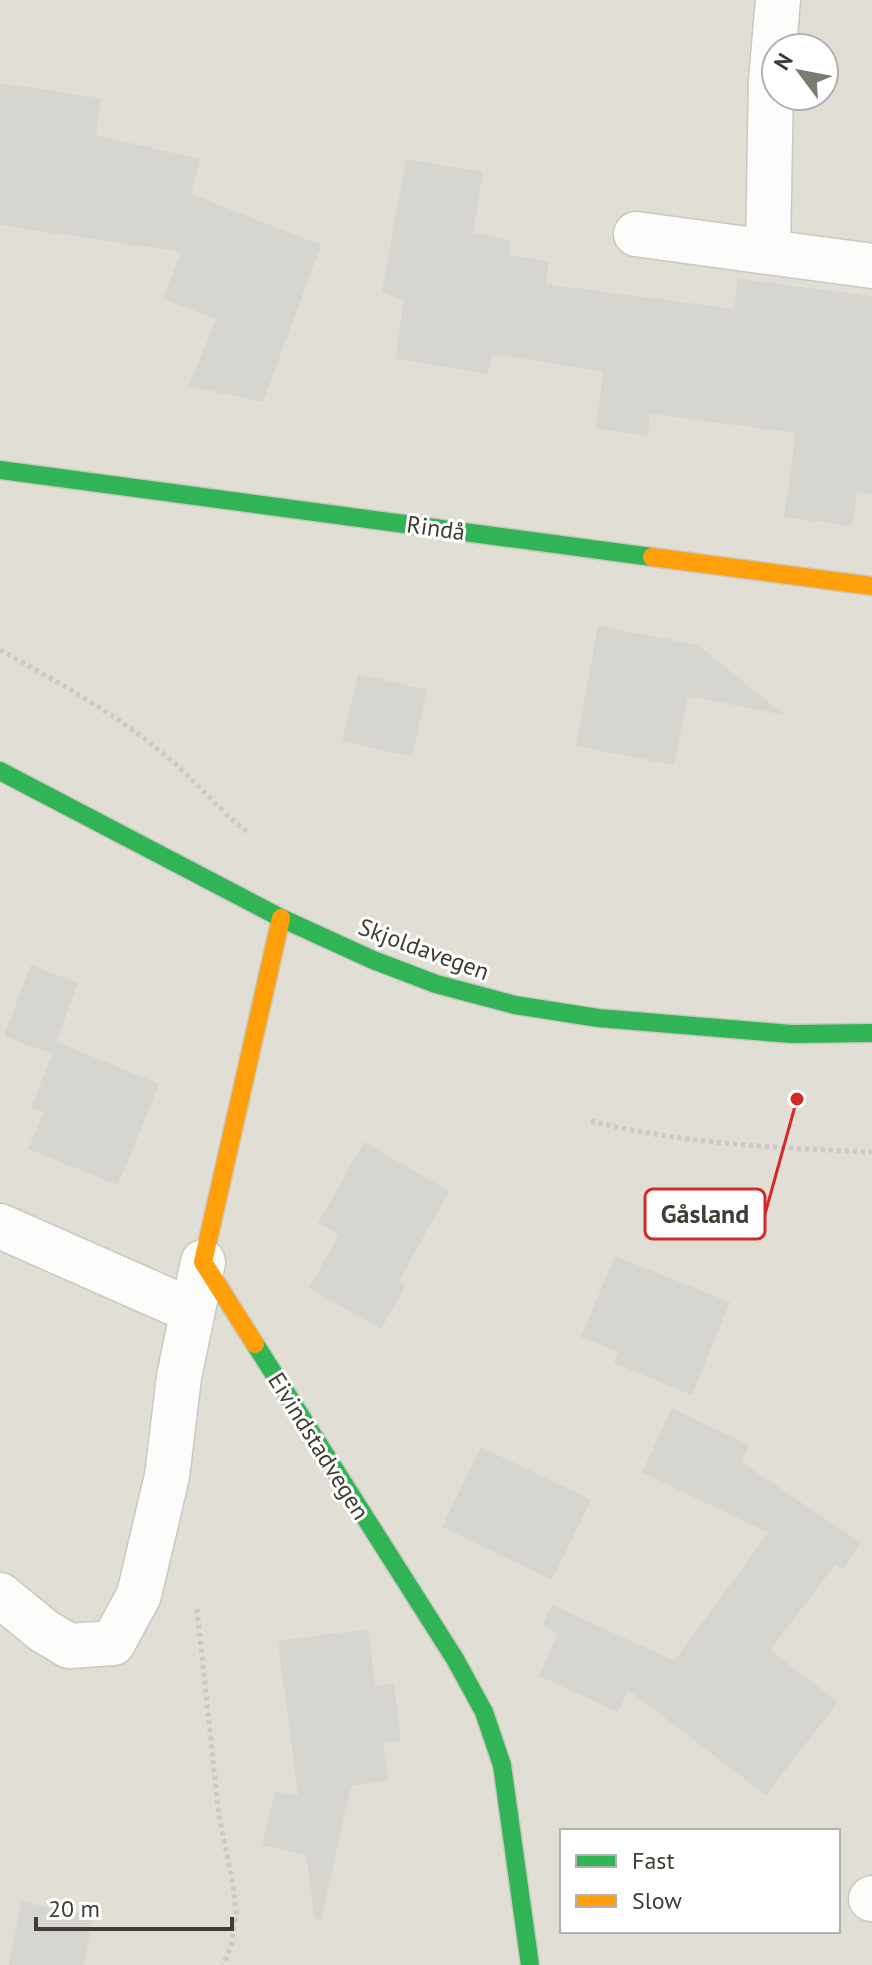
<svg xmlns="http://www.w3.org/2000/svg" width="872" height="1965" viewBox="0 0 872 1965" font-family="'PT Sans',sans-serif">
<rect width="100%" height="100%" fill="#edece7"/>
<path fill="#e1ded5" fill-rule="evenodd" d="M0,0H872V1965H0ZM776,48H824V96H776ZM562,1831H838V1931H562Z"/>
<g fill="#d6d5d0">
<polygon points="0,83 101,98 96,135 200,159 191,194 321,245 263,402 189,386 216,319 163,299 181,252 0,225"/>
<polygon points="406,159 483,172 473,233 510,240 508,255 549,262 546,284 734,309 738,279 872,296 872,494 857,492 852,526 784,517 796,433 650,414 648,436 596,429 603,372 492,354 488,374 395,359 404,300 382,292"/>
<polygon points="598,626 698,645 784,715 688,696 674,765 576,746"/>
<polygon points="358,674 427,690 412,757 342,741"/>
<polygon points="31,965 78,983 52,1054 4,1036"/>
<polygon points="57,1042 159,1084 118,1185 28,1149 44,1112 31,1107"/>
<polygon points="364,1142 449,1191 399,1281 406,1285 381,1329 309,1288 339,1235 318,1223"/>
<polygon points="615,1256 730,1302 692,1395 614,1363 618,1352 581,1337"/>
<polygon points="672,1408 749,1445 741,1462 860,1542 844,1569 835,1565 770,1650 838,1702 766,1795 628,1690 618,1712 539,1676 557,1635 542,1624 553,1605 674,1661 768,1533 642,1472"/>
<polygon points="481,1447 591,1500 552,1580 442,1527"/>
<polygon points="368,1629 375,1686 394,1683 401,1740 383,1743 388,1781 351,1786 321,1920 315,1919 306,1855 262,1845 275,1791 298,1796 278,1641"/>
<polygon points="21,1902 94,1915 84,1965 9,1965"/>
</g>
<g fill="none" stroke-linecap="round" stroke-linejoin="round">
<defs>
<g id="street">
<polyline points="778,0 771,80 768,252 872,266"/>
<polyline points="636,234 768,252"/>
<polyline points="0,1226 192,1311"/>
<polyline points="0,1595 44,1631 69,1646 113,1643 139,1595 167,1476 179,1377 203,1262"/>
<polyline points="871,1899 872,1898"/>
</g>
<g id="fast">
<polyline points="0,470 652,557"/>
<polyline points="0,771 281,918 373,960 436,984 515,1005 598,1018 791,1034 872,1033"/>
<polyline points="255,1344 455,1659 484,1712 502,1765 530,1965"/>
</g>
<g id="slow">
<polyline points="652,557 872,586"/>
<polyline points="255,1344 203,1262 281,918"/>
</g>
</defs>
<use href="#street" stroke="#c9c8c3" stroke-width="47"/>
<use href="#fast" stroke="#cbc9bf" stroke-width="21"/>
<use href="#slow" stroke="#cbc9bf" stroke-width="21"/>
<g stroke="#cbcac6" stroke-width="5" stroke-dasharray="4 4" stroke-linecap="butt">
<path d="M0,650C60,683 120,716 172,761C199,784 220,812 249,833"/>
<path d="M591,1121C682,1144 778,1148 872,1152"/>
<polyline points="197,1609 219,1816 233,1884 236,1914 231,1947 223,1965"/>
</g>
<use href="#street" stroke="#fcfcfb" stroke-width="44"/>
<use href="#fast" stroke="#30b455" stroke-width="18"/>
<use href="#slow" stroke="#ff9f0a" stroke-width="18"/>
</g>
<g text-anchor="middle" dominant-baseline="central" stroke-width="6" stroke-linejoin="round" paint-order="stroke">
<g font-size="24" fill="#413d35" stroke="#fff">
<text transform="translate(436 528) rotate(8)">Rindå</text>
<text transform="translate(424 949) rotate(20)">Skjoldavegen</text>
<text transform="translate(319 1446) rotate(58)">Eivindstadvegen</text>
</g>
</g>
<path fill="none" stroke="#d62828" stroke-width="3" d="M797 1099L765 1214"/>
<circle fill="#d62828" stroke="#fff" stroke-width="3" cx="797" cy="1099" r="8"/>
<rect fill="#fff" stroke="#d62828" stroke-width="3" x="645" y="1189" width="120" height="50" rx="8"/>
<g font-size="26" text-anchor="middle" font-weight="bold" fill="#413d35">
<text x="705" y="1223">Gåsland</text>
</g>
<rect x="560" y="1829" width="280" height="104" fill="#ffffff" stroke="#b3b1ae" stroke-width="2"/>
<rect x="576" y="1855" width="40" height="12" fill="#30b455" stroke="#b3b1ae" stroke-width="2"/>
<text x="632" y="1869" font-size="24" fill="#413d35">Fast</text>
<rect x="576" y="1895" width="40" height="12" fill="#ff9f0a" stroke="#b3b1ae" stroke-width="2"/>
<text x="632" y="1909" font-size="24" fill="#413d35">Slow</text>
<g transform="translate(800 72) rotate(302)"><circle r="38" fill="#ffffff" stroke="#b3b1ae" stroke-width="2"/>
<path d="M0-6L14 30L0 20L-14 30Z" fill="#7d7a73"/>
<text y="-12" font-size="22" font-weight="bold" text-anchor="middle" fill="#413d35">N</text>
</g>
<path d="M36 1917v12h196v-12" fill="none" stroke="#413d35" stroke-width="4"/>
<text x="48" y="1917" font-size="24" fill="#413d35" stroke="#ffffff" stroke-width="6" paint-order="stroke">20 m</text>
</svg>
